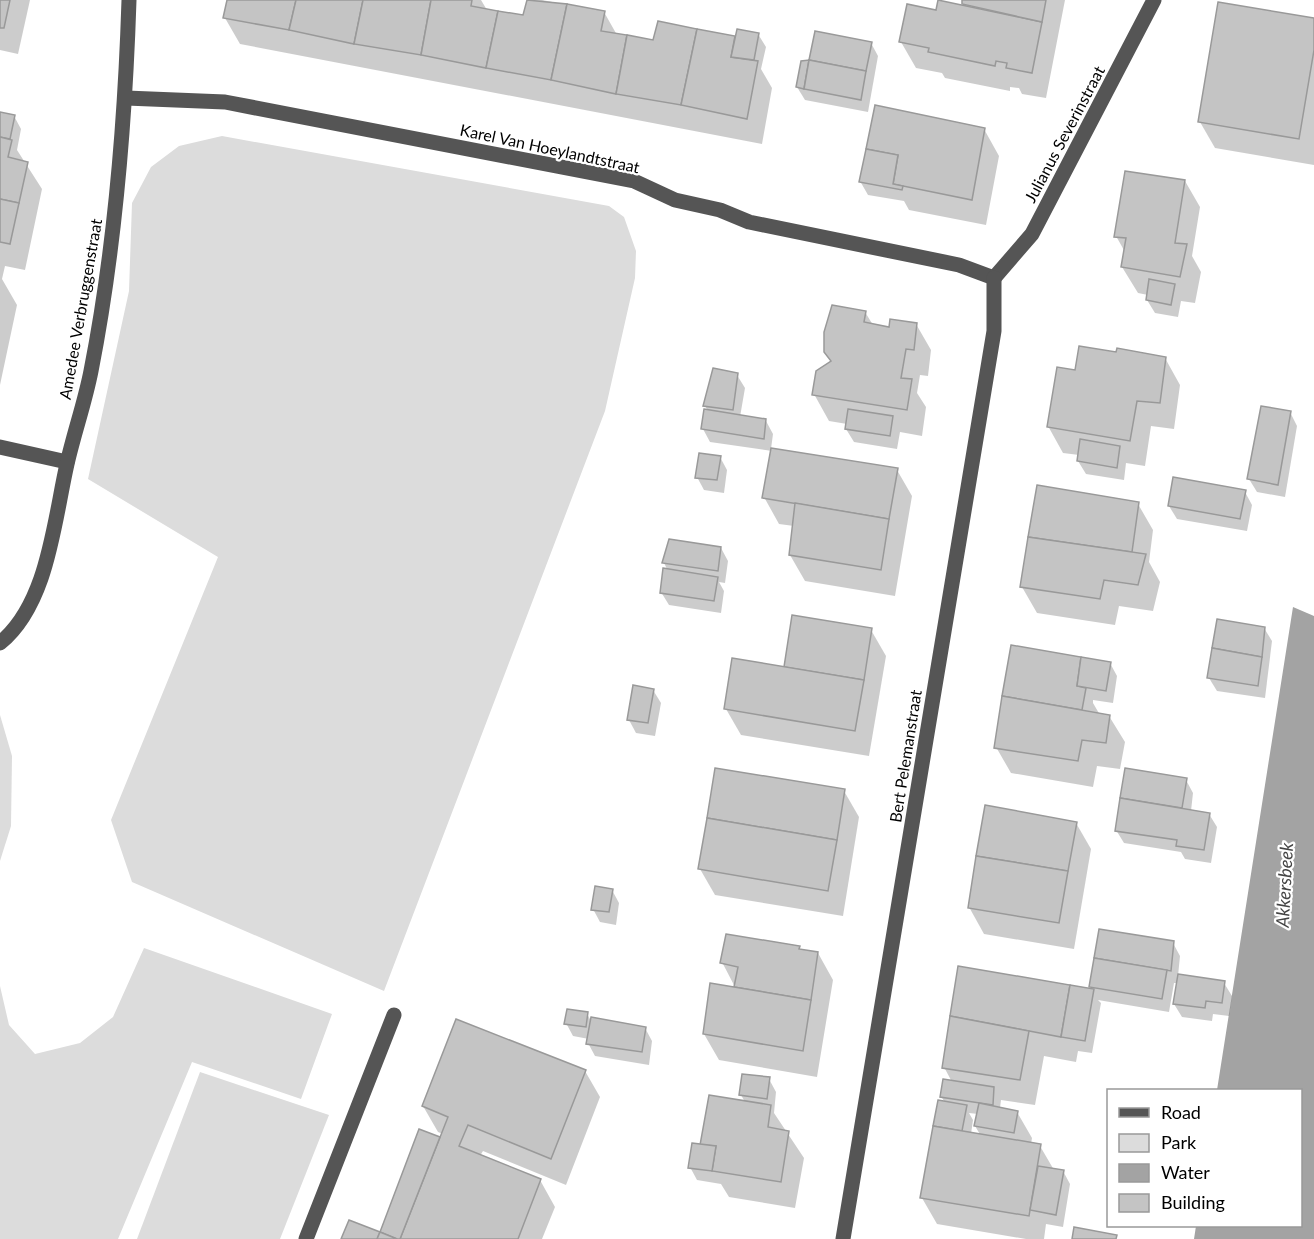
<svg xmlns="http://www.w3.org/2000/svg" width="1314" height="1239" viewBox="0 0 1314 1239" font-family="Lato,sans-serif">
<rect width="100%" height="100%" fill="#fff"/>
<g fill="#dcdcdc">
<polygon points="222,136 609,206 624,217 636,251 635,278 605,411 384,991 132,882 111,820 218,557 88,479 129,291 132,203 151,167 179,146"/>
<polygon points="0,715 12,756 11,826 0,861"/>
<polygon points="144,948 332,1014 301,1099 192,1062 118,1239 0,1239 0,986 9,1025 35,1054 80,1043 113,1017"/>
<polygon points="200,1072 329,1115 280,1239 137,1239"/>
</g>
<polygon fill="#a3a3a3" points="1293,607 1314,616 1314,1239 1194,1239 1196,1226 1300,1226 1300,1090 1217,1090"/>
<g fill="#0003" fill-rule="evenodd">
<polygon points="0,0 30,0 18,54 0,50"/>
<polygon points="228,0 481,0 487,10 524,17 528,0 542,0 604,12 617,35 654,41 734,38 736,41 758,34 766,47 761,69 772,88 762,144 240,44 225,18"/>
<polygon points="964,0 1065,0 1046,98 1022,94 1019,88 1010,87 1010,91 945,78 942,73 916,68 901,42 937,11 963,5"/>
<polygon points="1314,20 1314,165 1215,148 1200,122"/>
<polygon points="871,43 878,56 868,112 805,100 797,87"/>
<polygon points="0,113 14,116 21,129 17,150 42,189 25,270 5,266 2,279 17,305 0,385"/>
<polygon points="984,129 999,156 986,225 909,210 904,201 868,195 860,181"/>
<polygon points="1185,181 1200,207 1192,256 1201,272 1195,303 1181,301 1178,317 1155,313 1147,300 1148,295 1138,293 1122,267 1125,252 1116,236"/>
<polygon points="865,312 873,325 891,328 916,324 931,350 928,376 920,375 917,393 926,407 922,436 900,432 897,449 854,442 846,429 847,424 829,421 814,394"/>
<polygon points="1165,358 1180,385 1174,429 1151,426 1145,466 1126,463 1124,480 1086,474 1078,461 1079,455 1063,453 1048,426"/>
<polygon points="737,375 745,388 740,417 766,421 773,434 771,449 897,470 912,496 895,596 805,581 790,555 794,526 779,524 764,497 772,451 710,442 703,429 708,411 705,406"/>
<polygon points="1290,412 1297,426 1285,497 1257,492 1249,479"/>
<polygon points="720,457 727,470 724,493 704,490 697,477"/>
<polygon points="1245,492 1252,505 1247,531 1177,519 1169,506"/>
<polygon points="1138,504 1153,530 1149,562 1160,582 1153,611 1119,606 1115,625 1037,613 1022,587"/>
<polygon points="721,548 728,561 725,583 719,582 724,591 721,613 669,605 661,592 668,571 664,563"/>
<polygon points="1264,628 1272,641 1265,698 1217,691 1209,678"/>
<polygon points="871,630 886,656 869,756 741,735 726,709 785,668"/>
<polygon points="1012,647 1110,663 1117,676 1113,703 1093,700 1093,703 1100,715 1109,716 1125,742 1120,769 1097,766 1093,787 1011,773 996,747"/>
<polygon points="653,690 661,703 655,736 636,733 629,720"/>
<polygon points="1126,770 1186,780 1193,793 1191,811 1209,814 1217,827 1211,863 1185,859 1181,852 1124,843 1116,830"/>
<polygon points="844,791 859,817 843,916 715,895 700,869"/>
<polygon points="1076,823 1091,849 1074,949 984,934 969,907"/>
<polygon points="612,890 619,903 616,925 600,922 593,909"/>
<path d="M1173,943L1180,956L1178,976L1224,983L1232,996L1229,1016L1213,1014L1212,1021L1182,1017L1174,1004L1178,983H1174L1169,1012L1098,1000L1101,1003L1092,1053L1078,1051L1076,1062L1044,1056L1035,1105L1001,1100L1000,1108L1017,1112L1032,1138L1031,1144L1040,1146L1054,1170L1063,1171L1070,1184L1063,1227L1046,1224L1044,1239H1026L937,1224L922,1198L945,1103L941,1096L952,1082L944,1067L959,967L1093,990L1091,987ZM969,1113L978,1114L975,1126L981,1136L971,1134L973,1120Z"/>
<polygon points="799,947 800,950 818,953 833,980 817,1077 719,1060 704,1034 736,989 722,962"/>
<polygon points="587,1014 590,1019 645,1028 652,1041 649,1065 595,1056 588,1043 589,1039 573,1036 566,1023"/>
<polygon points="585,1071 600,1097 566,1185 483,1151 480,1156 540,1180 555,1207 542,1239 343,1239 381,1234 420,1131 441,1139 443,1134 438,1132 423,1106"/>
<polygon points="769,1079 776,1092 774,1113 804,1158 795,1208 729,1197 721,1184 697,1180 690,1167 701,1146 745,1102 741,1095"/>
</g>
<g fill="#c4c4c4" stroke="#999" stroke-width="1.5">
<polygon points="0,0 10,0 4,28 0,28"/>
<polygon points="227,0 296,0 289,30 223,18"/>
<polygon points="296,0 363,0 354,44 289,30"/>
<polygon points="363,0 431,0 421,55 354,44"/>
<polygon points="431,0 472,0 471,6 498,11 486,68 421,55"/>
<polygon points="527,0 567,4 551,80 486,68 498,11 523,15"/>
<polygon points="938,0 1042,22 1032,73 1006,68 1007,63 996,61 995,66 928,52 929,48 899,42 907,4 936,10"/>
<polygon points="962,0 1046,0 1042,22 962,4"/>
<polygon points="1218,2 1314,18 1314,50 1299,139 1198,122"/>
<polygon points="567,4 605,11 601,31 627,35 616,94 551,80"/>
<polygon points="658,21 697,29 681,105 616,94 627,35 653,40"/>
<polygon points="697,29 735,36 731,57 758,61 747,119 681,105"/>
<polygon points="737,29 759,33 754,60 731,57"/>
<polygon points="815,31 872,42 866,71 809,60"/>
<polygon points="809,60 804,89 796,87 801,61"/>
<polygon points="809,60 866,71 861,100 804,89"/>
<polygon points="875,105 985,128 972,200 893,184 898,155 866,149"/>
<polygon points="0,112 15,115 10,139 0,137"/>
<polygon points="0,137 12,140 8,157 28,162 19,203 0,199"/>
<polygon points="866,149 898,155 893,184 903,186 902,190 859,182"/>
<polygon points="1125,171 1185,180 1175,243 1187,244 1180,277 1121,267 1126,238 1114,237"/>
<polygon points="0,199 19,203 10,244 0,242"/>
<polygon points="1149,279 1175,284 1171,305 1146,300"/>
<polygon points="832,305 866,311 864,322 889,327 890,319 917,323 914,350 906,349 901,378 912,379 907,410 812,395 816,371 831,361 824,352 824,332"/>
<polygon points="1079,346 1116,352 1117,348 1166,357 1160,403 1137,401 1130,441 1047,427 1057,367 1075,370"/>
<polygon points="713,368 738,373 733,410 703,406"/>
<polygon points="1261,406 1291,411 1278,485 1247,479"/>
<polygon points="704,409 766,419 764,439 701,429"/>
<polygon points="848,409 893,416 890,436 845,429"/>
<polygon points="1080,439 1120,446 1117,468 1077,461"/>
<polygon points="771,448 898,468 889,519 762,498"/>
<polygon points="699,453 721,456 717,480 695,478"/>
<polygon points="1173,477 1246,490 1240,519 1168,506"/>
<polygon points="1037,485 1139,502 1132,552 1028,537"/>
<polygon points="795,503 889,519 881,570 789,555"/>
<polygon points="1028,537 1146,554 1138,585 1104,580 1100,599 1020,587"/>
<polygon points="669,539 721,547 718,571 662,563"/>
<polygon points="663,568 718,577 714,601 660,593"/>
<polygon points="792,615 872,628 864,680 784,667"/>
<polygon points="1217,619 1265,627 1262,657 1212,648"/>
<polygon points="1011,645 1081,657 1077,686 1086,688 1082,710 1002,696"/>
<polygon points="1212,648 1262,657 1258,686 1207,678"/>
<polygon points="1081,657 1111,662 1106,691 1077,686"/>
<polygon points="732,658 864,680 855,731 724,709"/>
<polygon points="633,685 654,689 648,723 627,720"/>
<polygon points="1002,696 1110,715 1106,743 1082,740 1078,761 994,748"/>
<polygon points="715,768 845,789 837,840 707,818"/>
<polygon points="1125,768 1187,778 1182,808 1120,798"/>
<polygon points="1120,798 1210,813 1204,850 1176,846 1177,840 1115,831"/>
<polygon points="985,805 1077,822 1068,871 976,856"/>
<polygon points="707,818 837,840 828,891 698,869"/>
<polygon points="976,856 1068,871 1059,923 968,908"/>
<polygon points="595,886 613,889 609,912 591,910"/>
<polygon points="1099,929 1174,941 1171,971 1094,958"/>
<polygon points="726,934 800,946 799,949 818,952 811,1000 734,987 738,967 720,963"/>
<polygon points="1094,958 1167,970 1162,999 1089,987"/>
<polygon points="958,966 1070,985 1061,1037 950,1016"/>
<polygon points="1178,974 1225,981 1222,1003 1206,1001 1205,1008 1173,1004"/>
<polygon points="710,983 811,1000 803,1051 703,1034"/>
<polygon points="1070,985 1094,989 1085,1041 1061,1037"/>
<polygon points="567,1009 588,1012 586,1027 564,1024"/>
<polygon points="950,1016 1029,1031 1020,1080 942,1068"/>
<polygon points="591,1017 646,1027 642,1052 586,1044"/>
<polygon points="456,1019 586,1070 551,1159 468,1125 459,1146 541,1179 518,1239 400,1239 448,1117 422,1106"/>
<polygon points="742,1074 770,1077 767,1099 739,1095"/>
<polygon points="943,1079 994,1087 993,1105 940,1097"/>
<polygon points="709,1095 771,1105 768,1127 789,1131 781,1182 712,1171 716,1146 700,1145"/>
<polygon points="938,1100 967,1105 962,1131 933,1126"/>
<polygon points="979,1103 1018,1111 1014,1133 974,1126"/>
<polygon points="933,1126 1041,1144 1029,1216 920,1198"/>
<polygon points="419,1129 440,1137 400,1239 397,1239 380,1232"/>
<polygon points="692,1143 716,1146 712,1171 688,1168"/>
<polygon points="1038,1166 1064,1170 1056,1215 1030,1210"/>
<polygon points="349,1220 380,1232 377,1239 341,1239"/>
<polygon points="1074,1227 1117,1235 1116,1239 1072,1239"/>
<polygon points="380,1232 397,1239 377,1239"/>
</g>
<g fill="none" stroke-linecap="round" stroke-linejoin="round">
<g stroke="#555" stroke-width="15">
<polyline points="126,98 225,102 634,181 675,200 720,210 749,222 959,265 994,278"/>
<polyline points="994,278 1032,234 1154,0"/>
<polyline points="0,447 67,462"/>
<path d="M0,643C48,604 54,521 67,464C74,433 85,402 91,371C115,249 125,125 129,0"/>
<polyline points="306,1239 394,1015"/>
<polyline points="843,1239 994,331 994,278"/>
</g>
</g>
<g text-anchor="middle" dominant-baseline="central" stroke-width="4.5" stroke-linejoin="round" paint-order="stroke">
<g font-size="16" fill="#000" stroke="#fff">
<text transform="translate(1064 134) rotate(-62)">Julianus Severinstraat</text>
<text transform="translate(550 148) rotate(12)">Karel Van Hoeylandtstraat</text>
<text transform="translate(80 309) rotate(-80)">Amedee Verbruggenstraat</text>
<text transform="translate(905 756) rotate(-81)">Bert Pelemanstraat</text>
</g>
<g font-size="18" font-style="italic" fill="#444" stroke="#fff">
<text transform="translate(1284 885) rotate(-87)">Akkersbeek</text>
</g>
</g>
<rect x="1107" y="1089" width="195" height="138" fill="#ffffff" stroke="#999999" stroke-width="1.5"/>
<rect x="1119" y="1108" width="30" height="9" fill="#555555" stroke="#999999" stroke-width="1.5"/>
<text x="1161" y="1119" font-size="18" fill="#000000">Road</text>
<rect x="1119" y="1134" width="30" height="18" fill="#dcdcdc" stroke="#999999" stroke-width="1.5"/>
<text x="1161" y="1149" font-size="18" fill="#000000">Park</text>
<rect x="1119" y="1164" width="30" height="18" fill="#a3a3a3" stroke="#999999" stroke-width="1.5"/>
<text x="1161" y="1179" font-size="18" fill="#000000">Water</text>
<rect x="1119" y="1194" width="30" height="18" fill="#c4c4c4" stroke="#999999" stroke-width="1.5"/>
<text x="1161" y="1209" font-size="18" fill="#000000">Building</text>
</svg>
